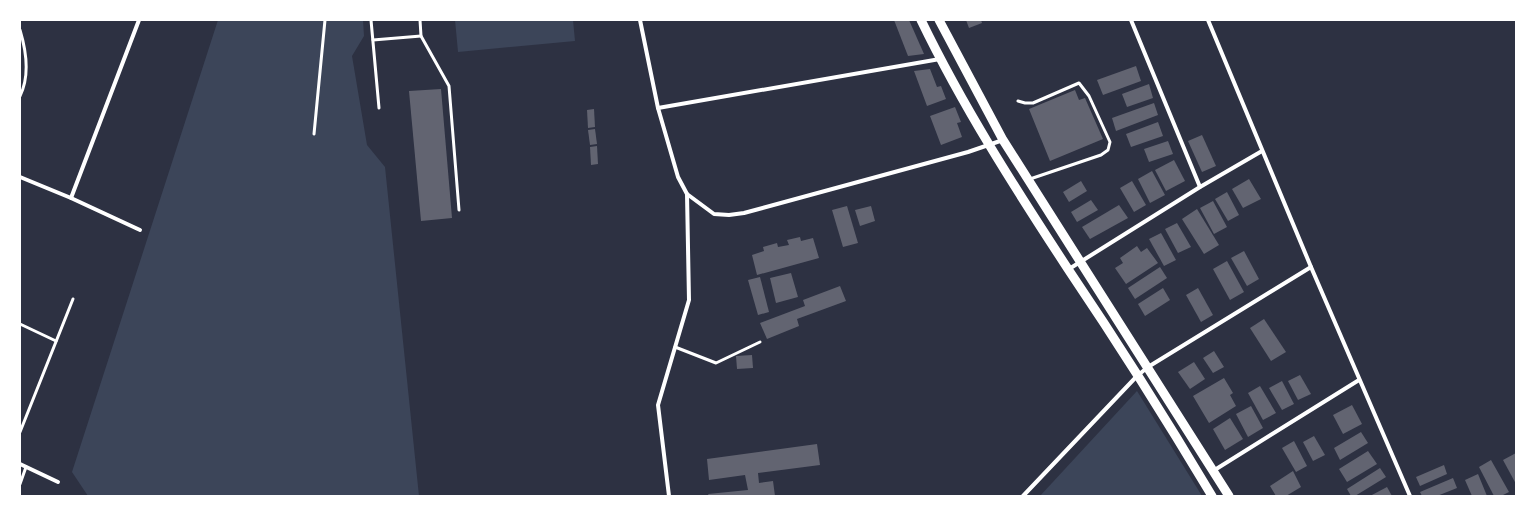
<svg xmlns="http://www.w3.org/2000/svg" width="1536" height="516" viewBox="0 0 1536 516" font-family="Poppins,sans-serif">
<rect width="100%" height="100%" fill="#2d3142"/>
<g fill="#3c4559">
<polygon points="218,20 363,20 364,36 352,56 367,145 385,167 419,496 88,496 72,472"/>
<polygon points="455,20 573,20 575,41 458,52"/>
<polygon points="1137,391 1202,496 1040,496"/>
</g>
<g fill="#626471">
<polygon points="894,20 909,20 924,54 908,56"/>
<polygon points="966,20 981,20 982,23 969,28"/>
<polygon points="1136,66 1141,81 1103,95 1097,80"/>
<polygon points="930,69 937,87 941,86 946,99 927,106 914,71"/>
<polygon points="1149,84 1153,98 1127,107 1122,94"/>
<polygon points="441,89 452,218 421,221 409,91"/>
<polygon points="1075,90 1079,100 1085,98 1103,139 1050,161 1029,109"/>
<polygon points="1154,103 1158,115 1116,131 1112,118"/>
<polygon points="955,107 961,122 957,123 962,137 941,145 930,116"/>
<polygon points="594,109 595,127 588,128 587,110"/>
<polygon points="1158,122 1163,136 1131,147 1126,134"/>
<polygon points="595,129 597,144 590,145 588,130"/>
<polygon points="1202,135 1216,166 1202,172 1188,141"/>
<polygon points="1168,141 1173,154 1149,162 1144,149"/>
<polygon points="597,146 598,164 591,165 590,147"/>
<polygon points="1174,160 1185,181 1166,191 1155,170"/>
<polygon points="1152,171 1165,195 1150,203 1138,179"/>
<polygon points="1249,179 1261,199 1243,208 1232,189"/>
<polygon points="1081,181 1087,191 1069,202 1063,192"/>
<polygon points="1132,181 1146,205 1134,212 1120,188"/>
<polygon points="1227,192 1239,215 1228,221 1215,199"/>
<polygon points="1091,200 1098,210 1077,222 1071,212"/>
<polygon points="1213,201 1227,227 1214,234 1200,208"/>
<polygon points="1119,205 1128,218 1090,239 1082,227"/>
<polygon points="847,206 858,243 843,247 832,210"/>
<polygon points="871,206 875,221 860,226 855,210"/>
<polygon points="1197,209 1219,245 1204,254 1182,219"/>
<polygon points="1177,223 1191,247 1178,253 1165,229"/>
<polygon points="1161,233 1176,260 1164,266 1149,239"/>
<polygon points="800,237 801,241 813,238 819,258 757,275 752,255 764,251 763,247 777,243 778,247 789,245 787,240"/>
<polygon points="1137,246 1141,252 1147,248 1158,263 1126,284 1115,268 1123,263 1120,258"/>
<polygon points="1244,251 1259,279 1247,286 1231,258"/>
<polygon points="1227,261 1244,292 1230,300 1213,269"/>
<polygon points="1160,267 1167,278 1135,299 1128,288"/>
<polygon points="791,273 798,297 776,303 770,278"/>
<polygon points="760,277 769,312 758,315 748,280"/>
<polygon points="840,286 846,301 797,319 799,326 767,339 760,323 805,306 803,300"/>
<polygon points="1163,288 1170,300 1145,316 1138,304"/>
<polygon points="1198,288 1213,315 1201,322 1186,295"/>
<polygon points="1264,319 1286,352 1271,361 1250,328"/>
<polygon points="1214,351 1224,367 1213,373 1203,358"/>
<polygon points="752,355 753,368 737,369 736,356"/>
<polygon points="1194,362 1205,379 1190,389 1178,372"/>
<polygon points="1300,375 1311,394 1298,400 1288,381"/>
<polygon points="1224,378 1233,393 1230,395 1236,406 1209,423 1193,396"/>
<polygon points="1282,381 1294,404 1282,410 1269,388"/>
<polygon points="1260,386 1276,413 1263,420 1248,393"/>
<polygon points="1352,405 1362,424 1343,434 1333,415"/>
<polygon points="1251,406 1263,428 1248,437 1236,414"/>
<polygon points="1230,418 1243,439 1225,450 1213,429"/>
<polygon points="1361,432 1368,443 1340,460 1334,448"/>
<polygon points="1314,436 1325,455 1313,461 1303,442"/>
<polygon points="1294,441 1307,466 1296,472 1282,448"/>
<polygon points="817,444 820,465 758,473 759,483 773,481 775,496 709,496 708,494 748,490 745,475 709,480 707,459"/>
<polygon points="1368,451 1377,464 1347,482 1339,469"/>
<polygon points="1516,453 1516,484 1503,460"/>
<polygon points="1491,460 1509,492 1501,496 1494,496 1479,467"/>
<polygon points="1444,465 1447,474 1420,486 1416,477"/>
<polygon points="1380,468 1386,477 1355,496 1351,496 1347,489"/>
<polygon points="1293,471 1301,487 1286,496 1276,496 1270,486"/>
<polygon points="1478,474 1487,496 1472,496 1465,480"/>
<polygon points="1453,478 1457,488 1437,496 1422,496 1420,492"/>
<polygon points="1387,487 1392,496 1370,496"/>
</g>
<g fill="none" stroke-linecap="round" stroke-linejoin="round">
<g stroke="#fff" stroke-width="3">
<polyline points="371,20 379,108"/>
<polyline points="420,20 421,36 449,86 459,210"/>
<path d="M20,30C26,50 30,76 20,96"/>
<polyline points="373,40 421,36"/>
<polyline points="1018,101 1025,103 1033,103 1079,83 1089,96 1110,142 1108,150 1101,155 1030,179"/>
<polyline points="314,134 325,20"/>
<polyline points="20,324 56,341"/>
<polyline points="675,347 716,363 760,342"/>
<polyline points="20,432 73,299"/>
<polyline points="20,484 26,467"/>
</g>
<g stroke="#fff" stroke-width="4">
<polyline points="640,20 658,108 678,177 687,194 689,300 658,405 669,496"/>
<polyline points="1131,20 1200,187"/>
<polyline points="1208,20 1311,267 1410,496"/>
<polyline points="658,108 940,59"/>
<polyline points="20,177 71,198 140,230"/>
<polyline points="687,194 714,214 729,215 744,213 968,152 1003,140"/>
<polyline points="71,198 139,20"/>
<polyline points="1069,269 1200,187 1262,151"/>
<polyline points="20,464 58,482"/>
<polyline points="1213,471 1359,380"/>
<polyline points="1023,496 1137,376 1148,367 1311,267"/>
</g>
<g stroke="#fff" stroke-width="9">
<path d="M921,20C963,107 1015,188 1068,269C1118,343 1166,419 1212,496"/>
<polyline points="939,20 1003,140 1229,496"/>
</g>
</g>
<rect width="1536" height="516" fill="none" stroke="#ffffff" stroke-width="42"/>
</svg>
